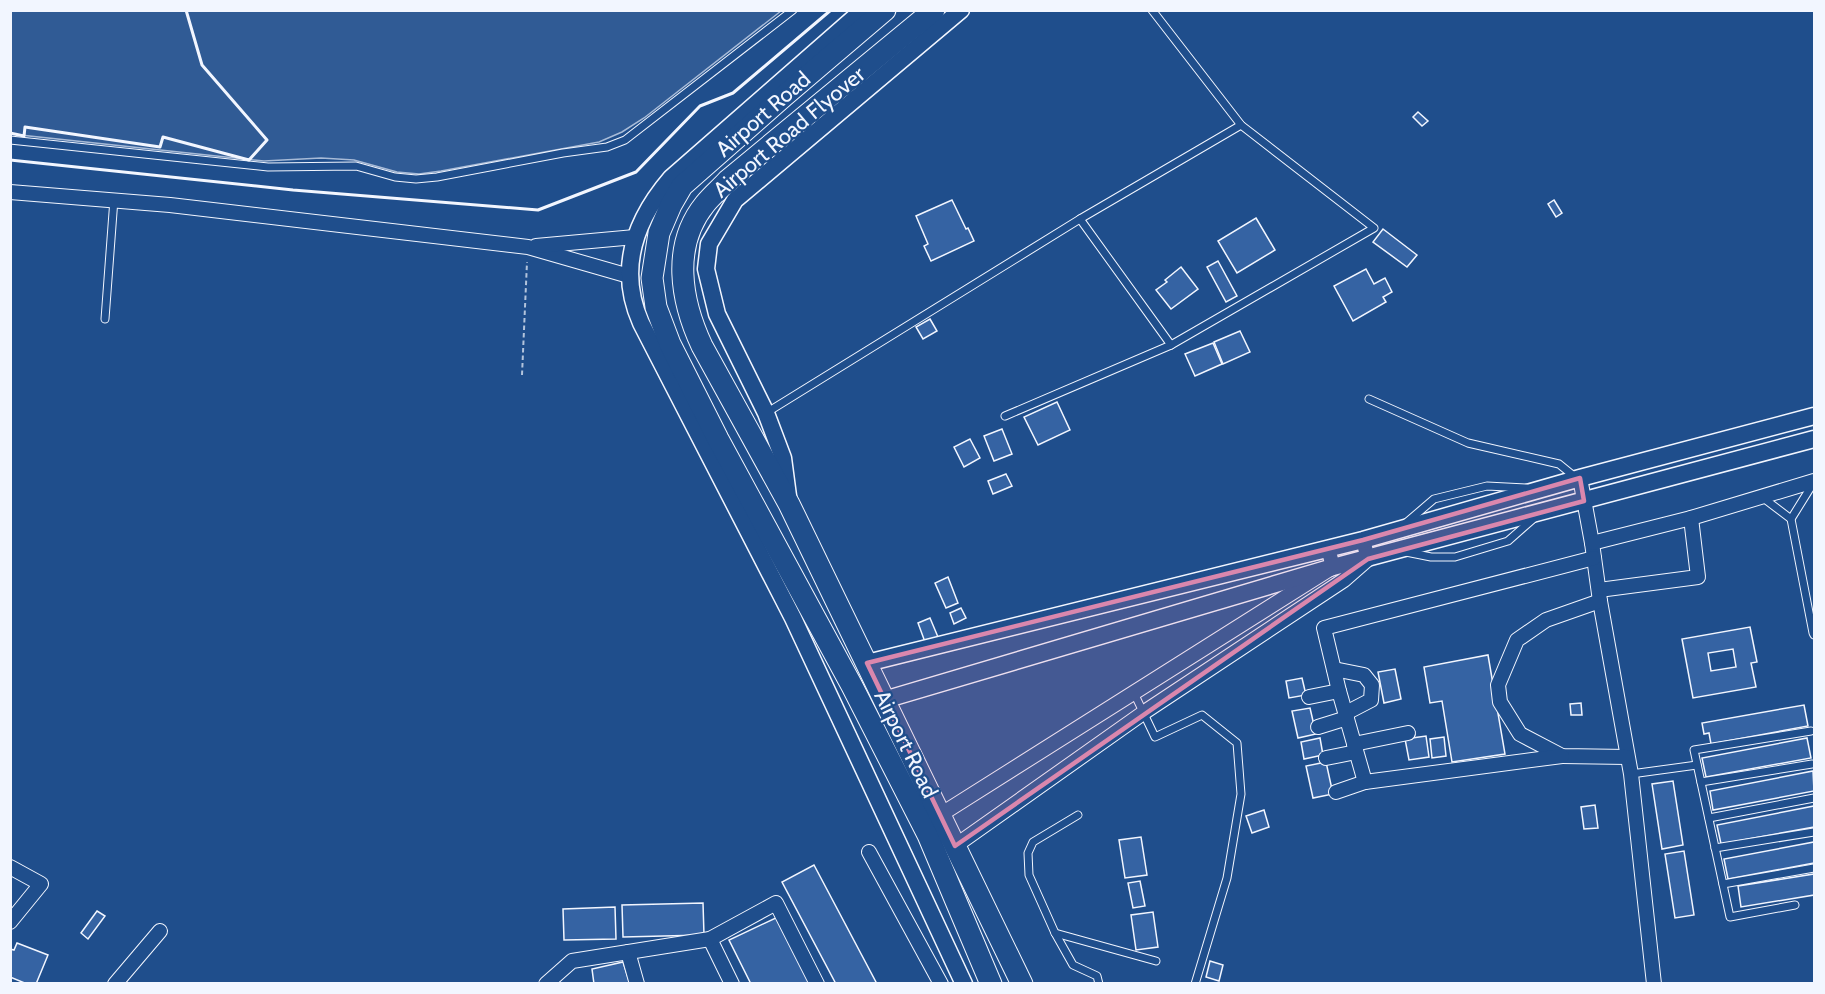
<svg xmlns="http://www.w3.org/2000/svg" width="1825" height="994" viewBox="0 0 1825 994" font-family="Cabin,sans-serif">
<rect width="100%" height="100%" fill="#1f4e8c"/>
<polygon fill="#305b95" stroke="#a8bbd7" stroke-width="1.5" points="11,10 781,10 781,11 644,118 622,132 599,142 441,171 419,174 397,172 354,160 321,158 264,161 11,134"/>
<g fill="#3563a3" stroke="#f2f6ff" stroke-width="1.5" fill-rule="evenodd">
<polygon points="1418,112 1428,121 1422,126 1413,117"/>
<polygon points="952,200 966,229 968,228 974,241 931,261 924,246 928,244 916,216"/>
<polygon points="1554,200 1562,213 1556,217 1548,204"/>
<polygon points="1256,218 1275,250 1237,273 1218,241"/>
<polygon points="1383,229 1417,255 1407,267 1373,242"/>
<polygon points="1218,261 1237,296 1226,302 1207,267"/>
<polygon points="1181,267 1198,289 1171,309 1156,290 1167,282 1165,280"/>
<polygon points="1366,269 1374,284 1385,278 1392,292 1383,297 1386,302 1353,321 1334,286"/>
<polygon points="930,319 937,331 923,339 916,327"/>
<polygon points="1240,331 1250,352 1223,364 1214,342"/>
<polygon points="1213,343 1222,364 1195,376 1185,354"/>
<polygon points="1057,402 1070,430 1038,445 1024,417"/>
<polygon points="1002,429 1012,454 994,461 984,436"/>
<polygon points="970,439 980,458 964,467 954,447"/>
<polygon points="1006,474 1012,486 993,494 988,481"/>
<polygon points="948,577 958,603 946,608 935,583"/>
<polygon points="961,608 966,618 954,624 950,613"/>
<polygon points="930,618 938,637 925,642 918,623"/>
<path d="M1750,627L1757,662L1751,663L1756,687L1693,698L1682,639ZM1733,649L1736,667L1711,671L1708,653Z"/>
<polygon points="1488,655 1505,754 1452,762 1442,701 1430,703 1424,667"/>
<polygon points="1395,669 1401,699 1384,703 1378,672"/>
<polygon points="1302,678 1306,695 1289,698 1286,681"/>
<polygon points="1581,703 1582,715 1571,715 1570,704"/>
<polygon points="1804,705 1808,726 1711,744 1709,733 1704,734 1702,723"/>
<polygon points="1310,708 1316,734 1298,738 1292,711"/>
<polygon points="1426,736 1429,757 1409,760 1405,739"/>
<polygon points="1444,737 1446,756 1432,758 1430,739"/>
<polygon points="1320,738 1323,755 1304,759 1301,742"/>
<polygon points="1807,738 1811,758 1706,777 1702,758"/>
<polygon points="1326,762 1333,794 1313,798 1306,766"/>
<polygon points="1813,771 1814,791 1713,810 1710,791"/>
<polygon points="1673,781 1683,845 1662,849 1652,784"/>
<polygon points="1595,805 1598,828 1584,829 1581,807"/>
<polygon points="1814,806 1814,827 1721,844 1717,825"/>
<polygon points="1264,810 1269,827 1252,833 1246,816"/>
<polygon points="1141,837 1147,875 1125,878 1119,840"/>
<polygon points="1814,842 1814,863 1728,879 1724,859"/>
<polygon points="1684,851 1694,915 1675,918 1665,854"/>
<polygon points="814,865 877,984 836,984 782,882"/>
<polygon points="1814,874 1814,895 1741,907 1738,886"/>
<polygon points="1140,881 1145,906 1133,908 1128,883"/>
<polygon points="703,903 704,935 623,937 622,905"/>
<polygon points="615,907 616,939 564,940 563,909"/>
<polygon points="97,911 105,916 88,939 81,933"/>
<polygon points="1153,912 1158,947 1136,950 1131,915"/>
<polygon points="780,916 813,984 751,984 729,940"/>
<polygon points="17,943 48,955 36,984 27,984 10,977 10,949 14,950"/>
<polygon points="1210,961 1223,965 1219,981 1206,977"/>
<polygon points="623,962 630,984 594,984 592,969"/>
</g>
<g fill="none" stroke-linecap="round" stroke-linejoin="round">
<defs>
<g id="service">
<polyline points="10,140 268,167 356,166 395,177 416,179 437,177 563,153 607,147 625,140 793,10"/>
<polyline points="1080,219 1171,345"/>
<polyline points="105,319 114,199"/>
<polyline points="1369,399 1468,443 1559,464 1575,477"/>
<polyline points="766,413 1080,219 1241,125"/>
<polyline points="1005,416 1171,345 1374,228 1241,125 1152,10"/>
<polyline points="1814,482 1791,519 1813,633 1814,635"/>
<polyline points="1762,497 1791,519"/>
<polyline points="1406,523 1434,499 1487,486 1526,488"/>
<polyline points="1406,552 1431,557 1455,557 1508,541 1533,519"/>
<polyline points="1134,693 1155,737 1202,715 1237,743 1241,794 1227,878 1195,984"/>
<polyline points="1631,774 1697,765"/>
<polyline points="1701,782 1812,764"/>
<polyline points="1078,815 1033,842 1028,853 1029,875 1055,933 1073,965 1097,976 1099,984"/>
<polyline points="1709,818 1814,798"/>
<polyline points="1715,848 1814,832"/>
<polyline points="1723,884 1814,868"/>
<polyline points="1795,905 1730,917 1694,750 1811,731"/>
<polyline points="1055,933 1156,961"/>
</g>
<g id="minor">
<polyline points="10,192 170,205 528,247 629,276"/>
<polyline points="536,246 635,237"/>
<polyline points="1580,478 1592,543 1600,601 1631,774 1654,984"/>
<polyline points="1592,543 1691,518 1814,481"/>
<polyline points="1599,590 1698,577 1691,518"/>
<polyline points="1600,601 1546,620 1517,640 1498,685 1500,702 1520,734 1562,756 1627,757"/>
<polyline points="1334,669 1364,675 1372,685 1371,700 1346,713"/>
<polyline points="1309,697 1339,691"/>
<polyline points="1318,727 1347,718"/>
<polyline points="1354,744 1408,733"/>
<polyline points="1326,758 1356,752"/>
<polyline points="1365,782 1339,691 1324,628 1594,558"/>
<polyline points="1336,792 1365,782 1562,756"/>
<polyline points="940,815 1333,567 1328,548"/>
<polyline points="955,846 1146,711 1344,580 1368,559 1363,540"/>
<polyline points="869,852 941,984"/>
<polyline points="10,867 41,884 10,922"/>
<polyline points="710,939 732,984"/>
<polyline points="628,952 637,984"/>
<polyline points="115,984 160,931"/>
<polyline points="546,984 572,961 710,939 776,903 817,984"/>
</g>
<g id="tertiary">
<path d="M863,10L671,178C635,220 617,269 641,323L793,618L964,984"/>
<polyline points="788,496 783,458 766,413 717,314 706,269 709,244 735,200 961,10"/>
<polyline points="867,663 1363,540 1580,478 1814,416"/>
<polyline points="884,700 1333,567 1814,439"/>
</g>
<g id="primary">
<polyline points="885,10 784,96 682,186 671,205 659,233 652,278 656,307 670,344 718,439 852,686 928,835 991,984"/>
<path d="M934,10L728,180C721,188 712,195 705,204C671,246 681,301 702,346L789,504L1022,984"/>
</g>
</defs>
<use href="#service" stroke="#f2f6ff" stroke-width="9"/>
<use href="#minor" stroke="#f2f6ff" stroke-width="16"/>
<use href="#tertiary" stroke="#f2f6ff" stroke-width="19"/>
<use href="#primary" stroke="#f2f6ff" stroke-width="23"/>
<polyline stroke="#b3c4dc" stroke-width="2" stroke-dasharray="4.5 3" stroke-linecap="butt" points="522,375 527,262"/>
<use href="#service" stroke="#1f4e8c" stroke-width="7"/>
<use href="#minor" stroke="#1f4e8c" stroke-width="14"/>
<use href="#tertiary" stroke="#1f4e8c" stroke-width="16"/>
<use href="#primary" stroke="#1f4e8c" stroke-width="21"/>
<g stroke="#f2f6ff" stroke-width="3">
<polyline points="10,133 24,136 25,127 160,147 163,137 249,160 267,140 202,65 186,10"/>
<polyline points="10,160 293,190 538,210 636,172 700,106 733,93 831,10"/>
</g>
</g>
<path fill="#da87ad" fill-opacity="0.2" stroke="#da87ad" stroke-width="4.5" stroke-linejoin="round" d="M1580,478L1584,501L1368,559L955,846L867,663L1363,540Z"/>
<g text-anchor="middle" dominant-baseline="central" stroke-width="4.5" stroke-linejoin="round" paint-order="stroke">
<g font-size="22" fill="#f2f6ff" stroke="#1f4e8c">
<text transform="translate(763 114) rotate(-41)">Airport Road</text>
<text transform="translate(789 132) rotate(-40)">Airport Road Flyover</text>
<text transform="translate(906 744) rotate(64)">Airport Road</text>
</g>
</g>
<rect width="1825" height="994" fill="none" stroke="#f2f6ff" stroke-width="24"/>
</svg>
